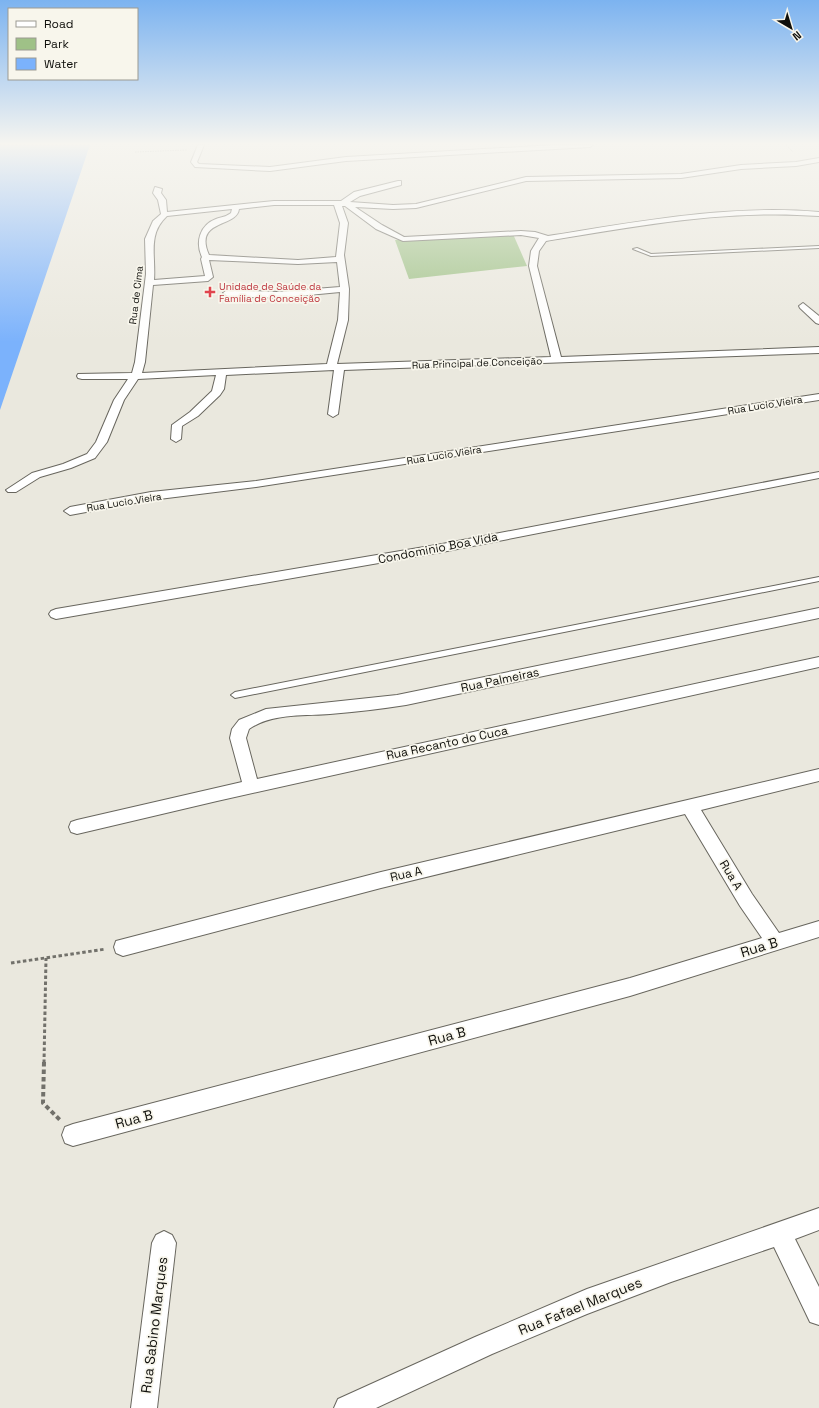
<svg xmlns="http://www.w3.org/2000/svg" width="819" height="1408" viewBox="0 0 819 1408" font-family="'Space Grotesk',sans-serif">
<rect width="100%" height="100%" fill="#eae8de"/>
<polygon fill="#9fc187" points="513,234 527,266 409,279 395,240"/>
<polygon fill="#7bb2fc" points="0,145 90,145 0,410"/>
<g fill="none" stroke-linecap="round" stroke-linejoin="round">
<defs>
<g id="service">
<polygon points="819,246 819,248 651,256 633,249 637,248 651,254"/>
<polygon points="819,577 819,581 235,698 231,695 235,692"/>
</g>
<g id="minor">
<polygon points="198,145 204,145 197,162 199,164 270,167 346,157 555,145 593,145 590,147 346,161 270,171 195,167 191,162"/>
<path d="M819,158V162L796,166L741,169L681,178L526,181L416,208L393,209L355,207L382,225L404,237L521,231L535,232L548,236C637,222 728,204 819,212V216C727,209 636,226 546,241L539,251L537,266L561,357L819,347V353L344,370L338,414L333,417L328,414L334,370L226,375L224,389L220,395L198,416L182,426L181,439L176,442L171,439L172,425L190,412L212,391L216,375L138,379L124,400L107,442L95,458L71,468L40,477L16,492H8L6,490L32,473L63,464L87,454L96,442L114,400L128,379H82L78,378L77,376L78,374L132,373L135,362L146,274L145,239L153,221L161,214L158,200L153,193L155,187L162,189L161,193L166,200L167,212L274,201H341L354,192L398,181H401V185L360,196L350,202L393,205L416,204L526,177L681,174L741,165L796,162ZM274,205H334L340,223L336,257L298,260L209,255C193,219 237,228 239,209ZM342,206H345L376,229L403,241L521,235L539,238L531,251L529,266L551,357L337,364L348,320L349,289L344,255L348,223ZM232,209L231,213C226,217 221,217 216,219C200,225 195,242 202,257L201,259L205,276L154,280C156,257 147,234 167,216ZM209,260L298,264L337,262L340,287L277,292L227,290L223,293L227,296L277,298L340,292L338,320L327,364L142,373L145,362L153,285L208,281L213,277Z"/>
<polygon points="803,303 819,316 819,324 816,323 800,308 799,306"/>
<polygon points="819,394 819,400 256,487 151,500 70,515 64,511 70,507 151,492 256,481"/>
<polygon points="819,472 819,478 442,552 56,619 51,617 49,614 51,611 56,609 442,544"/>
<path d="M819,608V618L406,705C381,709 355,712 330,714C304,716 272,713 249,729L246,738L257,779L819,657V667L217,801L77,834L71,832L69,827L71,822L77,820L242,782L230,738L232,729L239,720L266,709L397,695Z"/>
<polygon points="819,769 819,781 701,810 752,894 779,933 819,921 819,937 630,996 73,1146 65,1143 62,1135 65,1127 73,1124 630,978 762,938 740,906 685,814 381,888 123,956 116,953 114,947 116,941 381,872"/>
<polygon points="819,1208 819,1230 795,1239 819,1287 819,1325 810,1322 774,1247 671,1282 587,1314 492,1354 376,1408 334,1408 338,1399 475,1337 587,1289"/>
<polygon points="164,1231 172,1235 176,1243 157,1408 131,1408 152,1243 156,1235"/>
</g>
</defs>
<use href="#service" stroke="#68665e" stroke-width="2"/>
<use href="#minor" stroke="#68665e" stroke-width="2"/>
<g stroke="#72716b" stroke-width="1" stroke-dasharray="1.5 1" stroke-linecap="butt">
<polyline points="786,145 793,152"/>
<polyline points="135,152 187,150"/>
</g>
<g stroke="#72716b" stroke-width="3" stroke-dasharray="3.5 2.5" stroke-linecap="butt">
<polyline points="11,963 106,949"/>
<polyline points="44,1063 46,958"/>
</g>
<polyline stroke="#72716b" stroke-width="4" stroke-dasharray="4.5 3" stroke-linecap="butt" points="44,1062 43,1103 60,1120"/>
<use href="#service" fill="#fff" fill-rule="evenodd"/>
<use href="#minor" fill="#fff" fill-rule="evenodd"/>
</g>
<linearGradient id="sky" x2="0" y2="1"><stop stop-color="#7cb3f0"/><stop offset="0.42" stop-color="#f6f5f0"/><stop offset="1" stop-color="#f6f5f0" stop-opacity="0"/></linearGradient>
<rect width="819" height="342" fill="url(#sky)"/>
<path fill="#e0444e" stroke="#f8f6ec" stroke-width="1.5" d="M208 286h4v4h4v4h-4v4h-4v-4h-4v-4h4z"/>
<g text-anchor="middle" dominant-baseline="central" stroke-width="3.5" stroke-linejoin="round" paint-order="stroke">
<g font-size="10" fill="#be3a42" stroke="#f8f6ec" text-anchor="start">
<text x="219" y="286">Unidade de Saúde da<tspan x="219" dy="12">Família de Conceição</tspan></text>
</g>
<g font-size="10" fill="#0f0f0b" stroke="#f8f6ec">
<text transform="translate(136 295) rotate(-83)">Rua de Cima</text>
<text transform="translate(477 363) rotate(-2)">Rua Principal de Conceição</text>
<text transform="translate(765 405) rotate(-9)">Rua Lucio Vieira</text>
<text transform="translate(444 455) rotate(-9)">Rua Lucio Vieira</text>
<text transform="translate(124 502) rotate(-9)">Rua Lucio Vieira</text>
</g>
<g font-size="12" fill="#0f0f0b" stroke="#f8f6ec">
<text transform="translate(438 548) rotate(-11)">Condominio Boa Vida</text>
<text transform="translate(500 680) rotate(-12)">Rua Palmeiras</text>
<text transform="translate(447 743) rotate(-12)">Rua Recanto do Cuca</text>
<text transform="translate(406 874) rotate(-13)">Rua A</text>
<text transform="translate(731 875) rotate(59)">Rua A</text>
</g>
<g font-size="14" fill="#0f0f0b" stroke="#f8f6ec">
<text transform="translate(759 947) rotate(-17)">Rua B</text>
<text transform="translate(447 1036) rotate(-15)">Rua B</text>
<text transform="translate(134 1119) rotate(-15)">Rua B</text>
<text transform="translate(580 1306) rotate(-22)">Rua Fafael Marques</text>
<text transform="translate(154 1325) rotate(-83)">Rua Sabino Marques</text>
</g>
</g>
<rect x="8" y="8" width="130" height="72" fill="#f8f6ec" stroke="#9b9a92"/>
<rect x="16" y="21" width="20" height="6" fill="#ffffff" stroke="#9b9a92"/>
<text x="44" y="28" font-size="12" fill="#0f0f0b">Road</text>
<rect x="16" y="38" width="20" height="12" fill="#9fc187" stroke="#9b9a92"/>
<text x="44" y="48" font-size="12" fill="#0f0f0b">Park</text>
<rect x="16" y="58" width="20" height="12" fill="#7bb2fc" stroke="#9b9a92"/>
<text x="44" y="68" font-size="12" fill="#0f0f0b">Water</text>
<g transform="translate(791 28) rotate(142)" stroke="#f8f6ec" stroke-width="3" paint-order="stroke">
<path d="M0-3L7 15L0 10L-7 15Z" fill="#0f0f0b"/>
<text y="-6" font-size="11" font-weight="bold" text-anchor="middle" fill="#0f0f0b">N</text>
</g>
</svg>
